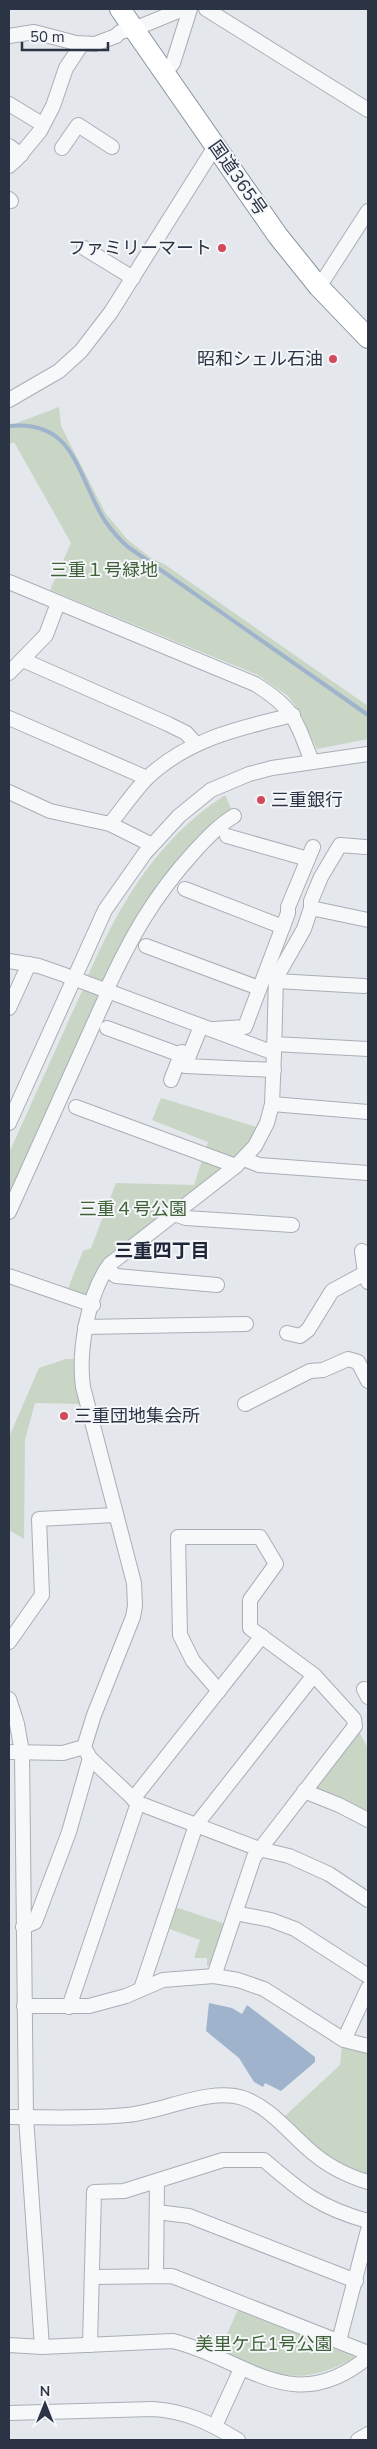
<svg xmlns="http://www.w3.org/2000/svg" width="377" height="2449" viewBox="0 0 377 2449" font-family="'Nunito Sans','Noto Sans JP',sans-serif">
<rect width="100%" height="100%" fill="#e4e7ec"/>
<g fill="#c9d6c5">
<polygon points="59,407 61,426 106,514 128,540 151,558 164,564 368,706 368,739 317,749 299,711 288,696 258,675 50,590 71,543 14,442 9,444 9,426"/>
<path d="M225,795L232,811L223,818L106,980L101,983L87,978C119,905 156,840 225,795Z"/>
<polygon points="83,989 96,993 98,997 9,1196 9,1153"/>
<polygon points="161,1098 260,1128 245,1150 136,1237 90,1297 67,1291 83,1251 91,1248 116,1183 194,1185 208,1142 152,1120"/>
<polygon points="66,1359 76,1359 82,1404 35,1403 25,1440 24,1539 9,1530 9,1437 39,1368"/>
<polygon points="359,1732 368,1748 368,1814 318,1791 316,1785"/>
<polygon points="175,1907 226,1924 213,1964 207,1966 207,1958 194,1958 200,1940 167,1928"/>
<path d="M342,2045L368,2052V2176C330,2161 312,2147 284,2117L340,2065Z"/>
<path d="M239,2307L354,2352V2358C301,2388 271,2376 220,2350Z"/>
</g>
<polygon fill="#9fb4cc" points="209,2003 232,2008 242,2014 247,2005 315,2057 315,2062 281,2091 265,2083 263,2087 254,2082 239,2058 206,2031"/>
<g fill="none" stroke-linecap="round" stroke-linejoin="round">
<path stroke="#9fb4cc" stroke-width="4" d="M9,426C76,419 77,477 105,521C112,531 119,539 128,547L368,715"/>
<defs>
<g id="minor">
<polyline points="206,9 368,110"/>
<polyline points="9,36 34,32 76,43 95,44 116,36 120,32 134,29 183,9"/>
<polyline points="165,73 173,63 190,9"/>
<polyline points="9,104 42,124"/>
<polyline points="9,146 21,155"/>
<polyline points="62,148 78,125 112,147"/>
<polyline points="9,166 16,160 40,131 53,106 66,68 82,44"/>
<polyline points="9,199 11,201"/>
<polyline points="84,248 133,278"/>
<polyline points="319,287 368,211"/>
<polyline points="9,400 59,371 81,351 111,312 216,145"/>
<path d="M9,582L255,684C294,708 296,720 312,762"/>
<polyline points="23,660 168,724 186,733 196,744"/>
<polyline points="9,673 46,635 58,603"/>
<polyline points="9,718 147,778"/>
<polyline points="9,792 50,811 110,824 152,845"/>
<path d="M110,824C122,809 133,793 146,779C187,739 240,728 293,715"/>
<polyline points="227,836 308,859"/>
<polyline points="185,889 283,927"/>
<polyline points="311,908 368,920"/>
<polyline points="146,946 259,988"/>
<path d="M9,961L39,966L62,974L274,1053L272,1104L267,1123L255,1146L236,1166L110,1264C88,1293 78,1351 83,1387L134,1583L135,1606L133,1617L94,1715L84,1747L90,1758L138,1803L259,1849L289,1856L329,1874L368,1900"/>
<polyline points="276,981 364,986"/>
<path d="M106,991C131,937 154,896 194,852C206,839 219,825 234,816"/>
<polyline points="9,1008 29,964"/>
<polyline points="201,1026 185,1066 274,1070"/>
<polyline points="107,1028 181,1055"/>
<polyline points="214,1029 245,1027 288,913 288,907 313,847"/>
<polyline points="274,1044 368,1049"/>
<polyline points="274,1053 276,978 304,929 311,908 311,901 321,877 340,845 365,847"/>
<polyline points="171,1080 182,1052"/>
<polyline points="272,1104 368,1112"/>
<polyline points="76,1107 236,1166"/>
<polyline points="9,1123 105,910 145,853 179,816 211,790 249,774 272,768 368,754"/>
<polyline points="244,1159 259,1165 368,1173"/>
<polyline points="9,1212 108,992"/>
<polyline points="174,1214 186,1218 292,1225"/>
<polyline points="362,1251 365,1273"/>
<polyline points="107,1269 116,1276 217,1285"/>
<polyline points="9,1276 93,1305"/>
<polyline points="85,1327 246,1324"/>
<polyline points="287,1333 300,1336 308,1330 332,1291 365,1273 368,1282"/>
<polyline points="245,1404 310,1371 323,1370 348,1359 358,1362 368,1381"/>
<polyline points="9,1642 42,1595 39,1519 115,1515"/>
<polyline points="364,1689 368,1697"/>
<polyline points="9,1699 17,1724 22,1752 26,2117 42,2347"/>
<polyline points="9,1752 63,1753 84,1747"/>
<polyline points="304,1791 339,1805 368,1820"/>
<polyline points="133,1799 262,1636"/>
<polyline points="235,1913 271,1920 295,1929 368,1976"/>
<polyline points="23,1927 35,1922 69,1832 90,1758"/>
<polyline points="214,1976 254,1857 355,1726 354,1719 314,1675 250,1628 250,1600 276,1564 260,1537 178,1537 180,1635 193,1661 219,1691"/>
<polyline points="141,1989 196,1825 314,1675"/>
<polyline points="24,2006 89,2006 126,1996 163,1980 214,1976 238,1980 264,1989 344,2040 368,2046"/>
<polyline points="69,2007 138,1803"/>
<polyline points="344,2040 368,1988"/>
<path d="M9,2117C48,2117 88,2119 127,2115C162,2112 210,2087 243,2098C269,2107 286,2129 306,2147C324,2164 344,2175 368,2182"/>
<polyline points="157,2212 189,2216 356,2281"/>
<polyline points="156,2275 157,2181"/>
<polyline points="92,2277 172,2276 368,2353"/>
<polyline points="339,2341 368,2230"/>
<path d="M9,2345L42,2347L173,2341C246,2359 293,2419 368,2357"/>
<path d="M90,2345L94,2192L124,2191L223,2160H264C301,2192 320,2208 368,2221"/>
<path d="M9,2413L153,2409C186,2411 210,2423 238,2440"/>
<polyline points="215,2426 241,2369"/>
<polyline points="358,2440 368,2434"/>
</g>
<polyline id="highway" points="120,9 278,236 319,287 368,338"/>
</defs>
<use href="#minor" stroke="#a9aeb7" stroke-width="16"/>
<use href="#highway" stroke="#8b94a3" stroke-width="22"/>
<use href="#minor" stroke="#f7f8fa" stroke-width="14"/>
<use href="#highway" stroke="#fff" stroke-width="20"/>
</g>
<g fill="#d1495b" stroke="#f4f6f9" stroke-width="2">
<circle cx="222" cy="248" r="5"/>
<circle cx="333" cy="359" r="5"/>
<circle cx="261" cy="800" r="5"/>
<circle cx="64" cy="1416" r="5"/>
</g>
<g text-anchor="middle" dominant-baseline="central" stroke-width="4" stroke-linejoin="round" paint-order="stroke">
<g font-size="18" fill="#2b3445" stroke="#f4f6f9">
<text transform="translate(238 178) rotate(55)">国道365号</text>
</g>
<g font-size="18" fill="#2b3445" stroke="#f4f6f9" text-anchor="end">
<text x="212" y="248">ファミリーマート</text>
<text x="323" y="359">昭和シェル石油</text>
<text x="271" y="800" text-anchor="start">三重銀行</text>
<text x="74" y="1416" text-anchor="start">三重団地集会所</text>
</g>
<g font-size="18" fill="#3f6138" stroke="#f4f6f9">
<text x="104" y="570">三重１号緑地</text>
<text x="133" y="1209">三重４号公園</text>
<text x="264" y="2344">美里ケ丘1号公園</text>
</g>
<g font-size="19" font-weight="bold" fill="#1d2536" stroke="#f4f6f9">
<text x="162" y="1251">三重四丁目</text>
</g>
</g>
<rect width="377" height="2449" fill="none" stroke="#2b3445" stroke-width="20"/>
<g transform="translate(45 2404)" stroke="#f4f6f9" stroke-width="4" paint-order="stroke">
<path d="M0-4L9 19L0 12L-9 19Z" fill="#2b3445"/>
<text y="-8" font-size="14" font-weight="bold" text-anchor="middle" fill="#2b3445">N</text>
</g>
<path d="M22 42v8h86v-8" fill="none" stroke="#2b3445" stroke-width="2.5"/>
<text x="30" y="42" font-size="15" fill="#2b3445" stroke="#f4f6f9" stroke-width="4" paint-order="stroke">50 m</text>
</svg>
